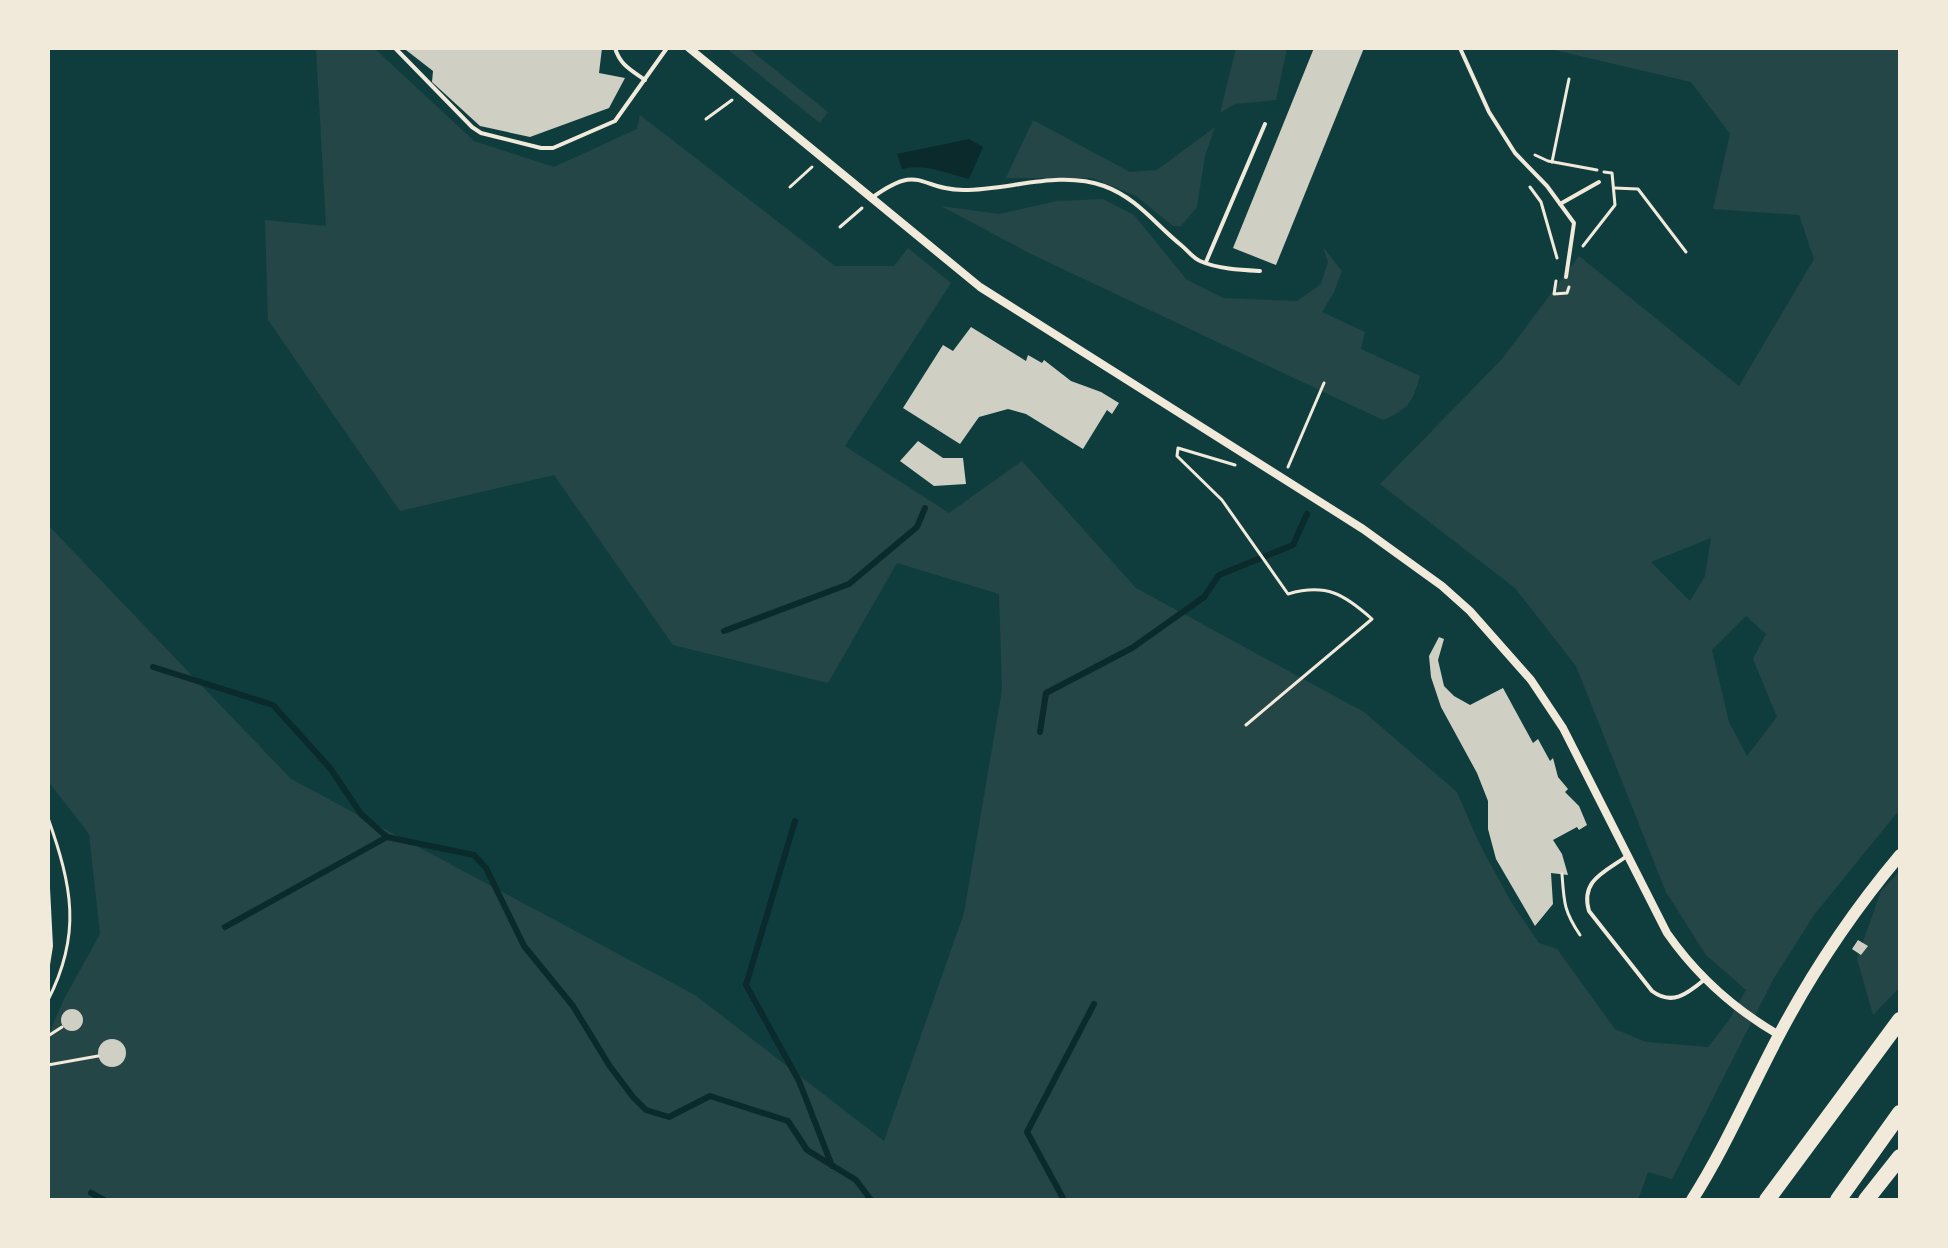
<svg xmlns="http://www.w3.org/2000/svg" width="1948" height="1248" viewBox="0 0 1948 1248" font-family="Ubuntu,sans-serif">
<rect width="100%" height="100%" fill="#0f3d3e"/>
<g fill="#244646" fill-rule="evenodd">
<path d="M316,48H374L474,141L554,167L637,129L640,115L835,266H894L908,248L951,283L845,446L949,513L1022,461L1136,588L1364,712L1457,792L1479,843L1511,902L1539,943L1557,949L1615,1029L1646,1042L1708,1047L1729,1020L1746,990L1706,955L1666,892L1576,666L1515,588L1380,484L1502,359L1579,256L1739,386L1814,259L1799,215L1713,209L1730,134L1691,82L1546,48H1900V809L1814,915L1774,978L1672,1179L1648,1172L1638,1200H48V1036L64,999L100,934L89,834L48,781V525L291,779L695,995L884,1141L964,913L1002,690L999,594L897,563L828,683L673,645L554,475L400,511L268,320L265,220L326,226ZM1711,538L1705,576L1690,601L1651,562ZM1746,616L1766,634L1753,659L1777,717L1747,756L1729,722L1712,650Z"/>
<polygon points="726,48 748,48 828,112 820,123"/>
<polygon points="1236,48 1287,48 1276,100 1235,104 1220,113"/>
<polygon points="1033,120 1130,172 1157,170 1215,127 1205,156 1197,207 1181,226 1173,226 1136,196 1092,178 1006,178"/>
<path d="M1103,199L1134,215L1187,280L1223,298L1297,301L1321,284L1328,262L1323,247L1342,271L1334,292L1322,312L1365,332L1361,349L1420,376C1412,403 1409,409 1383,420L1033,255L941,206L999,214L1057,201Z"/>
<polygon points="1900,871 1900,987 1873,1015 1857,959 1881,891"/>
</g>
<path fill="#0a2a2b" d="M969,139L983,147L969,179C946,173 925,163 902,169L897,154Z"/>
<g fill="none" stroke-linecap="round" stroke-linejoin="round">
<g stroke="#0a2a2b" stroke-width="6">
<polyline points="724,631 849,584 917,527 925,508"/>
<polyline points="153,667 273,705 330,768 361,814 387,837 474,855 486,868 524,946 573,1006 609,1065 633,1097 646,1110 669,1117 710,1096 788,1121 807,1150 856,1180 871,1200"/>
<polyline points="1040,732 1046,693 1132,648 1204,597 1219,575 1293,545 1307,514"/>
<polyline points="795,821 746,985 799,1081 832,1166"/>
<polyline points="225,927 387,837"/>
<polyline points="91,1193 104,1200"/>
<polyline points="1064,1200 1027,1132 1094,1004"/>
</g>
</g>
<g fill="#cfcfc3">
<polygon points="408,48 602,48 599,73 625,78 609,108 530,137 480,126 432,82 433,71 406,50"/>
<polygon points="1314,48 1364,48 1276,265 1233,248"/>
<polygon points="971,327 1026,361 1028,355 1042,363 1044,360 1071,381 1101,392 1119,403 1112,414 1107,410 1083,449 1026,414 1008,409 979,417 960,444 903,408 943,345 953,351"/>
<polygon points="918,441 943,458 963,458 966,484 934,486 900,461"/>
<polygon points="1439,637 1444,639 1438,660 1444,686 1454,696 1470,705 1503,688 1533,743 1538,739 1550,761 1553,758 1558,777 1568,789 1565,792 1579,806 1587,825 1579,830 1577,827 1553,840 1562,854 1568,875 1551,873 1553,904 1535,926 1496,859 1488,829 1488,801 1477,773 1441,707 1431,677 1429,656"/>
<polygon points="1858,940 1868,946 1861,955 1852,949"/>
<circle cx="72" cy="1020" r="11"/>
<circle cx="112" cy="1053" r="14"/>
</g>
<g fill="none" stroke-linecap="round" stroke-linejoin="round">
<g stroke="#f1e9da" stroke-width="3">
<polyline points="706,119 732,100"/>
<polyline points="1535,155 1548,161 1597,170"/>
<polyline points="1552,162 1569,79"/>
<polyline points="790,187 812,167"/>
<polyline points="1530,187 1541,202 1557,258"/>
<polyline points="1614,188 1638,189 1686,252"/>
<polyline points="840,227 862,208"/>
<polyline points="1583,246 1615,205 1612,173 1604,172"/>
<polyline points="1556,281 1554,294 1567,293 1569,287"/>
<path d="M1235,465L1178,448L1177,456L1222,500L1288,594C1326,583 1344,594 1372,619L1246,725"/>
<polyline points="1288,467 1324,383"/>
<path d="M48,818C72,886 82,934 48,1000"/>
<path d="M1562,874C1564,903 1564,911 1580,935"/>
<polyline points="48,1036 62,1027"/>
<polyline points="48,1065 98,1056"/>
</g>
<g stroke="#f1e9da" stroke-width="4">
<polyline points="395,48 472,127 481,133 541,148 553,148 615,121 667,48"/>
<path d="M615,48C620,65 631,70 645,80"/>
<polyline points="1460,48 1489,112 1515,153 1547,186 1574,223 1566,277"/>
<path d="M873,197C922,162 918,190 964,190C1010,190 1059,170 1104,186C1137,198 1155,224 1181,245C1187,250 1193,258 1200,261C1218,269 1240,270 1260,271"/>
<polyline points="1560,204 1599,182"/>
<polyline points="1206,262 1265,124"/>
<path d="M1627,856C1605,872 1580,880 1589,911L1652,991C1672,1006 1687,994 1704,980"/>
<polyline points="48,888 51,946 48,965"/>
</g>
<path stroke="#f1e9da" stroke-width="8" d="M689,48L980,287L1363,529L1442,586L1470,611L1531,680L1563,728L1667,933C1697,976 1734,1009 1779,1035"/>
<path stroke="#f1e9da" stroke-width="12" d="M1692,1200C1725,1148 1749,1092 1778,1037C1812,972 1853,911 1900,855"/>
<g stroke="#f1e9da" stroke-width="16">
<polyline points="1767,1200 1900,1020"/>
<polyline points="1838,1200 1900,1113"/>
<polyline points="1866,1200 1900,1157"/>
</g>
</g>
<rect width="1948" height="1248" fill="none" stroke="#f1e9da" stroke-width="100"/>
</svg>
